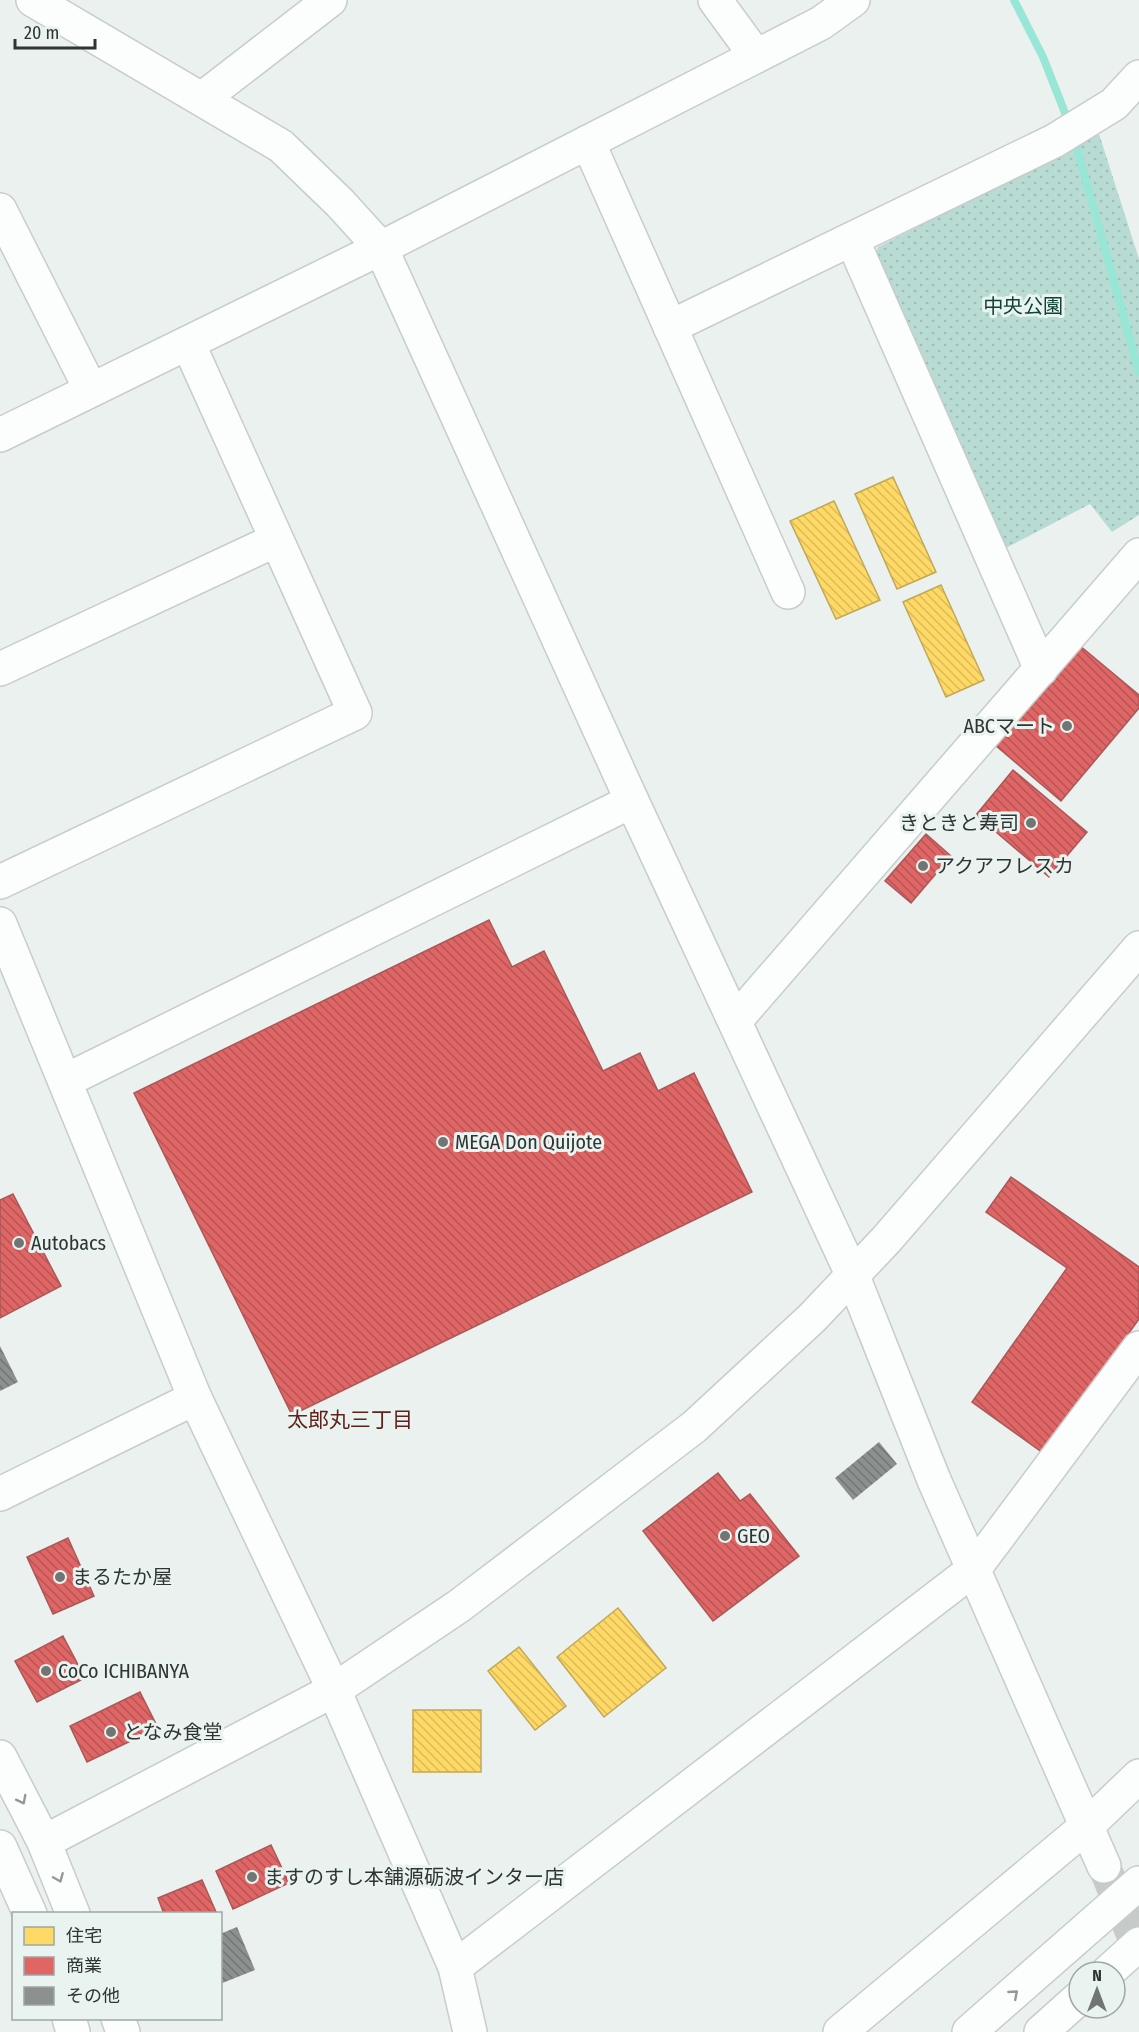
<svg xmlns="http://www.w3.org/2000/svg" width="1139" height="2032" viewBox="0 0 1139 2032" font-family="'Fira Sans Condensed','Noto Sans JP',sans-serif">
<defs>
<pattern id="park-dots" width="8" height="8" patternUnits="userSpaceOnUse" patternTransform="scale(1.5)"><rect width="8" height="8" fill="#b8dcd4"/><path d="M2 2h.1M6 6h.1" fill="none" stroke="#9ebdb6" stroke-width="1.8" stroke-linecap="round"/></pattern>
<pattern id="homes-back-hatch" width="6" height="6" patternUnits="userSpaceOnUse" patternTransform="scale(1.5)"><rect width="6" height="6" fill="#ffd966"/><path d="M-1 5l2 2M0 0l6 6M5-1l2 2" fill="none" stroke="#dbbb59"/></pattern>
<pattern id="shops-back-hatch" width="6" height="6" patternUnits="userSpaceOnUse" patternTransform="scale(1.5)"><rect width="6" height="6" fill="#e06666"/><path d="M-1 5l2 2M0 0l6 6M5-1l2 2" fill="none" stroke="#b65555"/></pattern>
<pattern id="building-back-hatch" width="6" height="6" patternUnits="userSpaceOnUse" patternTransform="scale(1.5)"><rect width="6" height="6" fill="#8c908f"/><path d="M-1 5l2 2M0 0l6 6M5-1l2 2" fill="none" stroke="#737675"/></pattern>
</defs>
<rect width="100%" height="100%" fill="#ebf1ef"/>
<polygon fill="url(#park-dots)" points="1099,134 1139,259 1139,515 1112,532 1090,504 1004,549 875,258 878,247"/>
<g fill="url(#homes-back-hatch)" stroke="#c1a857" stroke-width="1.5">
<polygon points="893,477 936,572 897,589 855,494"/>
<polygon points="834,501 880,600 836,619 790,521"/>
<polygon points="941,585 984,680 946,697 903,602"/>
<polygon points="618,1608 666,1668 604,1717 557,1657"/>
<polygon points="519,1647 566,1706 535,1730 488,1671"/>
<rect x="413" y="1710" width="68" height="62"/>
</g>
<g fill="url(#shops-back-hatch)" stroke="#ab5757" stroke-width="1.5">
<polygon points="1079,645 1139,695 1139,708 1061,801 995,745"/>
<polygon points="1013,770 1087,832 1049,877 976,815"/>
<polygon points="926,834 951,856 911,903 885,881"/>
<polygon points="489,920 512,967 544,951 603,1071 640,1053 658,1091 694,1073 752,1192 292,1415 134,1093"/>
<polygon points="1011,1177 1139,1267 1139,1319 1043,1453 972,1402 1067,1268 986,1212"/>
<polygon points="13,1194 61,1286 0,1318 0,1200"/>
<polygon points="718,1473 740,1501 750,1494 799,1556 713,1621 643,1531"/>
<polygon points="68,1538 94,1596 53,1614 27,1557"/>
<polygon points="63,1636 85,1678 37,1702 15,1661"/>
<polygon points="140,1692 158,1728 87,1762 70,1726"/>
<polygon points="271,1845 289,1883 233,1909 216,1871"/>
<polygon points="202,1880 216,1912 164,1914 158,1898"/>
</g>
<g fill="none" stroke-linecap="round" stroke-linejoin="round">
<g stroke="#98e6d5" stroke-width="8">
<polyline points="1014,0 1043,57 1069,123"/>
<polyline points="1074,138 1139,372"/>
</g>
</g>
<g fill="url(#building-back-hatch)">
<polygon points="0,1346 18,1382 0,1391"/>
<polygon points="879,1442 897,1464 853,1500 835,1478"/>
<polygon points="237,1927 255,1970 220,1984 220,1934"/>
</g>
<g fill="none" stroke-linecap="round" stroke-linejoin="round">
<polyline stroke="#c6cbc9" stroke-width="33" stroke-dasharray="33 16" stroke-linecap="butt" points="1104,1866 1139,1950"/>
<defs>
<g id="minor">
<polyline points="33,0 281,146 340,203 381,248 632,801 852,1274 934,1480 1104,1866"/>
<polyline points="715,0 756,56"/>
<polyline points="203,98 330,0"/>
<polyline points="588,142 788,592"/>
<polyline points="0,210 91,390"/>
<polyline points="852,239 1041,669"/>
<polyline points="670,327 1054,141 1114,104 1139,77"/>
<polyline points="0,435 381,248 821,23 853,0"/>
<polyline points="0,669 276,540"/>
<polyline points="0,882 355,713 188,343"/>
<polyline points="0,924 195,1398 334,1690 455,1967 470,2032"/>
<polyline points="735,1021 1139,555"/>
<polyline points="65,1081 632,801"/>
<polyline points="0,1494 195,1398"/>
<polyline points="44,1842 334,1690 459,1606 694,1427 812,1318 886,1240 1139,948"/>
<polyline points="455,1967 974,1569 1139,1348"/>
<polyline points="840,2032 1088,1825 1139,1776"/>
</g>
<g id="highway">
<polyline points="0,1757 44,1842 73,1914"/>
<polyline points="0,1847 30,1914"/>
<polyline points="1108,1972 1139,1944"/>
<polyline points="69,2018 73,2032"/>
<polyline points="118,2018 123,2032"/>
<polyline points="969,2032 1139,1883"/>
<polyline points="1041,2032 1079,1998"/>
</g>
</defs>
<use href="#minor" stroke="#c8ccca" stroke-width="36"/>
<use href="#highway" stroke="#c8ccca" stroke-width="36"/>
<use href="#minor" stroke="#fcfdfd" stroke-width="33"/>
<use href="#highway" stroke="#fcfdfd" stroke-width="33"/>
</g>
<defs><path id="oneway-chevron" d="M-2-3.5L2.5 0L-2 3.5" fill="none" stroke-width="1.6" stroke-linecap="round" stroke-linejoin="round" transform="scale(1.5)"/></defs>
<g stroke="#969898">
<use href="#oneway-chevron" transform="translate(22 1800) rotate(63)"/>
<use href="#oneway-chevron" transform="translate(59 1878) rotate(67)"/>
<use href="#oneway-chevron" transform="translate(1014 1994) rotate(-41)"/>
</g>
<g fill="#717675" stroke="#e9f3f0" stroke-width="2">
<circle cx="1067" cy="726" r="6"/>
<circle cx="1031" cy="823" r="6"/>
<circle cx="923" cy="866" r="6"/>
<circle cx="443" cy="1142" r="6"/>
<circle cx="19" cy="1243" r="6"/>
<circle cx="725" cy="1536" r="6"/>
<circle cx="60" cy="1577" r="6"/>
<circle cx="46" cy="1671" r="6"/>
<circle cx="111" cy="1732" r="6"/>
<circle cx="252" cy="1877" r="6"/>
</g>
<g text-anchor="middle" dominant-baseline="central" stroke-width="6" stroke-linejoin="round" paint-order="stroke">
<g font-size="20" fill="#104238" stroke="#e9f3f0">
<text x="1023" y="306">中央公園</text>
</g>
<g font-size="20" fill="#303433" stroke="#e9f3f0" text-anchor="start">
<text x="1055" y="726" text-anchor="end">ABCマート</text>
<text x="1019" y="823" text-anchor="end">きときと寿司</text>
<text x="935" y="866">アクアフレスカ</text>
<text x="455" y="1142">MEGA Don Quijote</text>
<text x="31" y="1243">Autobacs</text>
<text x="737" y="1536">GEO</text>
<text x="72" y="1577">まるたか屋</text>
<text x="58" y="1671">CoCo ICHIBANYA</text>
<text x="123" y="1732">となみ食堂</text>
<text x="264" y="1877">ますのすし本舗源砺波インター店</text>
</g>
<g font-size="21" fill="#64201b" stroke="#e9f3f0">
<text x="350" y="1420">太郎丸三丁目</text>
</g>
</g>
<rect x="12" y="1912" width="210" height="108" fill="#e9f3f0" stroke="#9fa7a4" stroke-width="1.5"/>
<rect x="24" y="1927" width="30" height="18" fill="#ffd966" stroke="#9fa7a4" stroke-width="1.5"/>
<text x="66" y="1942" font-size="18" fill="#303433">住宅</text>
<rect x="24" y="1957" width="30" height="18" fill="#e06666" stroke="#9fa7a4" stroke-width="1.5"/>
<text x="66" y="1972" font-size="18" fill="#303433">商業</text>
<rect x="24" y="1987" width="30" height="18" fill="#8c908f" stroke="#9fa7a4" stroke-width="1.5"/>
<text x="66" y="2002" font-size="18" fill="#303433">その他</text>
<g transform="translate(1097 1990)"><circle r="28" fill="#e9f3f0" stroke="#9fa7a4" stroke-width="1.5"/>
<path d="M0-4.5L10 22L0 15L-10 22Z" fill="#717675"/>
<text y="-9" font-size="16" font-weight="bold" text-anchor="middle" fill="#303433">N</text>
</g>
<path d="M15 39v9h80v-9" fill="none" stroke="#303433" stroke-width="3"/>
<text x="24" y="39" font-size="18" fill="#303433" stroke="#e9f3f0" stroke-width="4.5" paint-order="stroke">20 m</text>
</svg>
